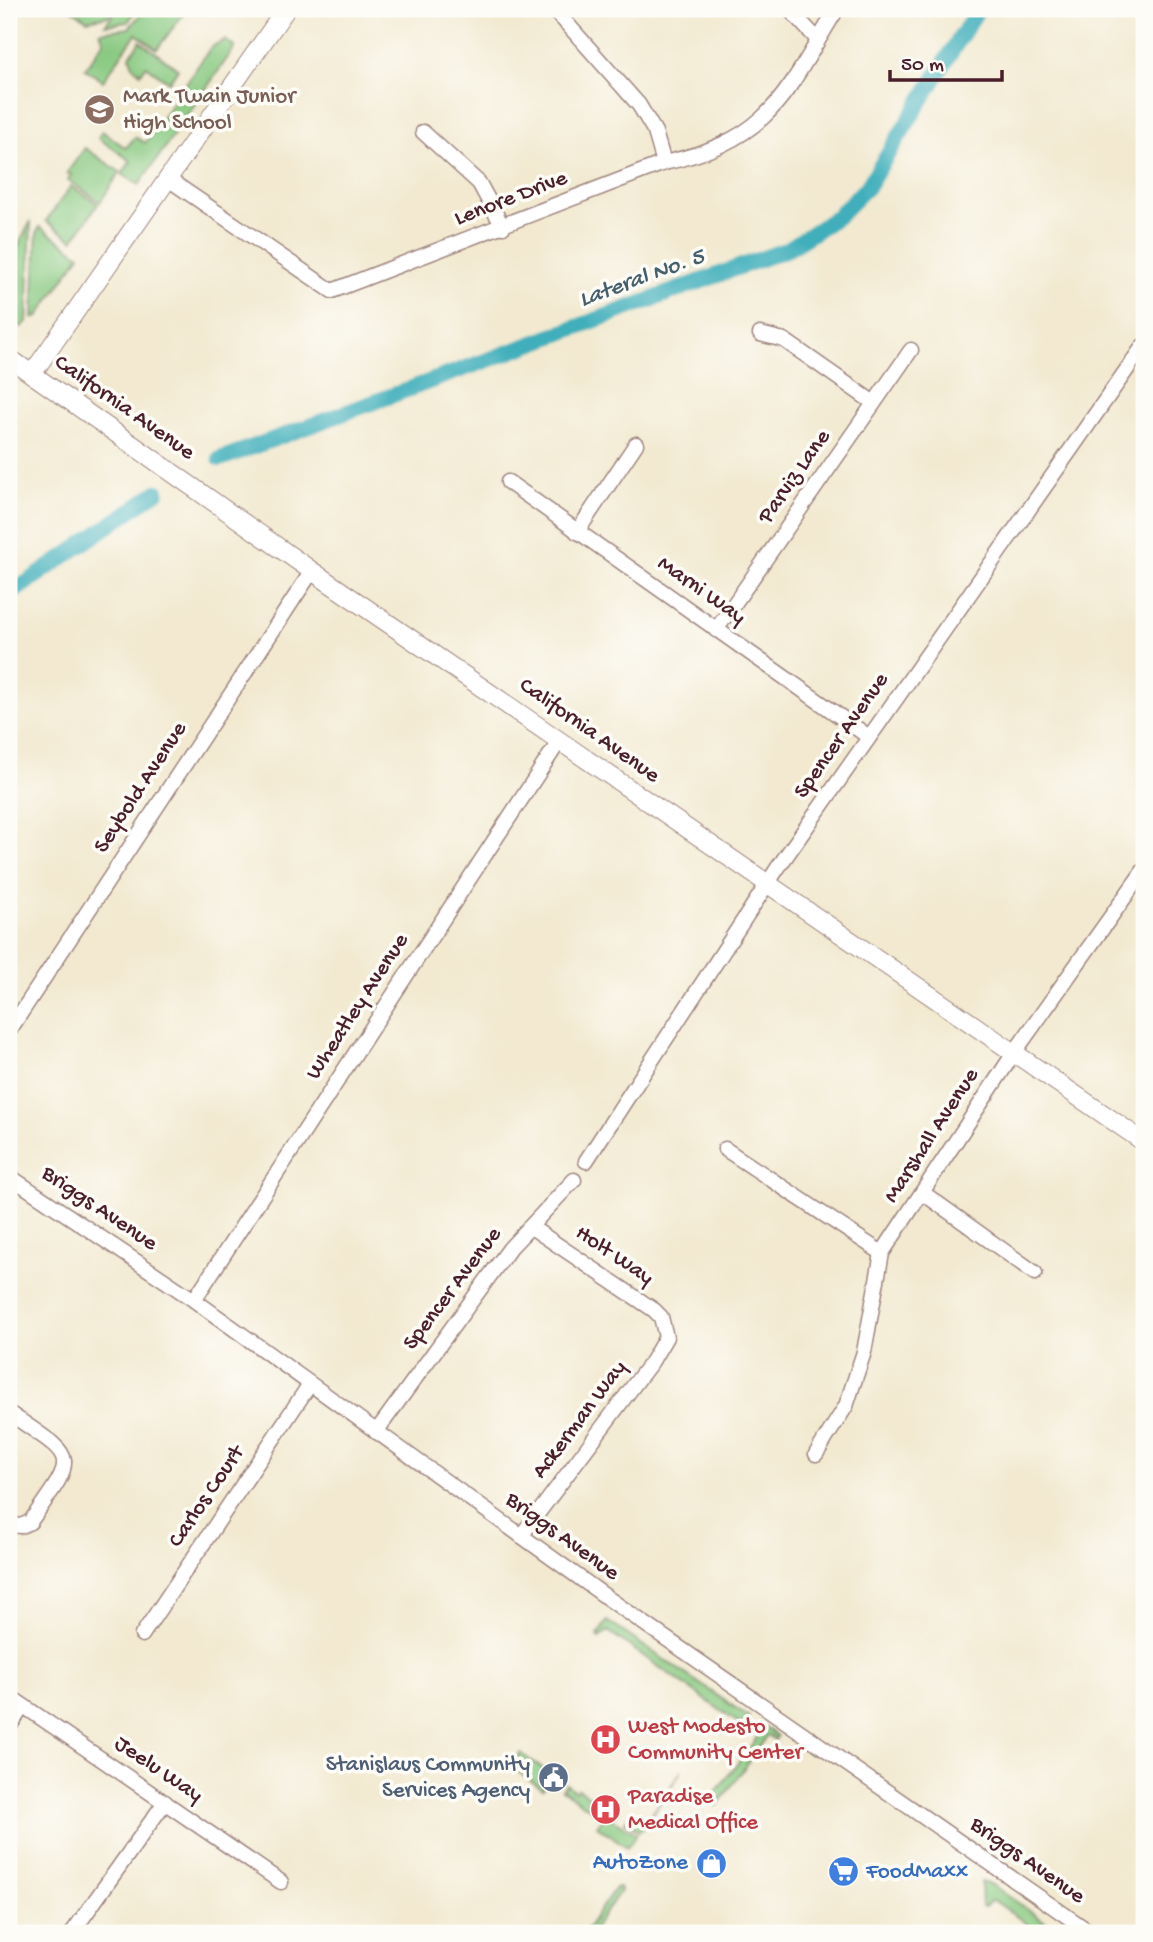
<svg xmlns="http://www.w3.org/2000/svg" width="1153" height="1942" viewBox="0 0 1153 1942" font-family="'Gochi Hand',sans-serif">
<rect width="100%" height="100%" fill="#fdfcf7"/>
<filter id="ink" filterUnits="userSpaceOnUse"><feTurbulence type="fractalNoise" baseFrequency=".0143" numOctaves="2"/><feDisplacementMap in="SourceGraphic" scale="14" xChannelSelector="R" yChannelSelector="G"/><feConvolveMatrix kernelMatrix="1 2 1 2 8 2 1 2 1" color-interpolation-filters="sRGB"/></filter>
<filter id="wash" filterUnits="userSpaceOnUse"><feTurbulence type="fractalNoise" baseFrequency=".00686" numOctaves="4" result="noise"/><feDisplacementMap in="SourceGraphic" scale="28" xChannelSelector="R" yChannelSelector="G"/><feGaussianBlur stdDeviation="1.57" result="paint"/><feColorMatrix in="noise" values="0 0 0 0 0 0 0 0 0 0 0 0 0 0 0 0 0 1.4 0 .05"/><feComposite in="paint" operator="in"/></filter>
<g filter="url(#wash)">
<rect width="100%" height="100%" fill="#f2e9d0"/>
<g fill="#89c981" stroke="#6a7456" stroke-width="2">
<polygon points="71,9 114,9 108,16 87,20"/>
<polygon points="117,9 187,9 157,49 136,34 103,81 85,69 104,41 100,32 129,28 142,13 137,9 128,22 105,25"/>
<polygon points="225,40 235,47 139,185 122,174 131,161 98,138 102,131 126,148 135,137 145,143 211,47"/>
<polygon points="140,41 178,69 169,82 146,66 141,73 133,67 130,56"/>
<polygon points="85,148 120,172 100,202 68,180 71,175 67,173"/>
<polygon points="71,186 98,204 73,240 46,221"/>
<polygon points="31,221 27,322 21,327 9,319 9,244 16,249"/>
<polygon points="40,227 80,255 37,318 33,318 37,232"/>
<polygon points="607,1621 749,1717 743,1726 608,1631 599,1638 598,1635"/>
<polygon points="765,1727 777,1736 775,1740 768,1735 717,1806 709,1801"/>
<polygon points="521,1753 545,1770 542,1775 549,1780 543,1789 511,1767"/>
<polygon points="682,1770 644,1828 639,1831 625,1822 629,1816 641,1824 647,1815 650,1816"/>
<polygon points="566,1784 575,1791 578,1788 598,1802 594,1807 601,1812 599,1815 562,1789"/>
<polygon points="605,1815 637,1834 627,1847 597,1826"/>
<polygon points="981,1882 992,1885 1061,1933 1040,1933 996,1902 990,1901 985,1907 982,1907"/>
<polygon points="619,1887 620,1891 591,1933 584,1933 615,1888"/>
</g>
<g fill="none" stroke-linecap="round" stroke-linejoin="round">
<g stroke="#3fafbb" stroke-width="16">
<polyline points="220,459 788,249 837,217 868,186 978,9"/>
<polyline points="9,595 157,492"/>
</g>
</g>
</g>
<g filter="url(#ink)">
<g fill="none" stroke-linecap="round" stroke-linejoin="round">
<defs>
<g id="minor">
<polyline points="554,9 639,105 655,132 664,163"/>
<polyline points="789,9 818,40"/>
<polyline points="423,132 479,183 503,227"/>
<path d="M168,179L332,291L664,163C772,139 784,95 837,9"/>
<polyline points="760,334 784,340 874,403"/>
<polyline points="508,482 869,737"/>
<polyline points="577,532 636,444"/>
<polyline points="716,630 911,350"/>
<polyline points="9,1031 312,571"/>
<polyline points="725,1149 882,1253"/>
<polyline points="586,1161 777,869 1144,345"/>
<polyline points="9,1176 194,1300 609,1599 1091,1933"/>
<polyline points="923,1193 1035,1273"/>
<polyline points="194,1300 560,740"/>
<path d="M9,1413C78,1460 79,1453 30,1522L21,1526L9,1525"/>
<polyline points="376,1432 510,1248 574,1180"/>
<polyline points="816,1454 846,1406 864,1352 882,1253 1014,1053 1144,870"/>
<polyline points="521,1536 652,1361 666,1337 661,1317 654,1310 531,1227"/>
<polyline points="142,1635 310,1384"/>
<polyline points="9,1696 281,1882"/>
<polyline points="9,1727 23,1706"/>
<polyline points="72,1933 165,1802"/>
</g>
<g id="tertiary">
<polyline points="9,358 312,571 1144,1142"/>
<polyline points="32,374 286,9"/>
</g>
</defs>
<use href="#minor" stroke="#9e847e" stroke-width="17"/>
<use href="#tertiary" stroke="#9e847e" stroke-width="20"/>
<use href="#minor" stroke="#fff" stroke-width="14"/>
<use href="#tertiary" stroke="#fff" stroke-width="18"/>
</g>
</g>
<defs>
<symbol id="school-disc" viewBox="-11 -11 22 22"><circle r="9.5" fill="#8d6e63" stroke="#fdfcf7"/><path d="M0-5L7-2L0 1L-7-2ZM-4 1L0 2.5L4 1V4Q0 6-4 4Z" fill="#fff"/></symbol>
<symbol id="hospital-disc" viewBox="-11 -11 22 22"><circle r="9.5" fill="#e0444e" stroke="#fdfcf7"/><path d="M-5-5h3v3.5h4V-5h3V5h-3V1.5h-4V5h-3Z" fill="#fff"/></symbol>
<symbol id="civic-disc" viewBox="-11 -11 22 22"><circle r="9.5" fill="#5c6f8a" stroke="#fdfcf7"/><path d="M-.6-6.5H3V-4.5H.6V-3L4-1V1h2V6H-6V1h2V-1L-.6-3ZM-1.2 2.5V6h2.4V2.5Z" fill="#fff"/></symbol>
<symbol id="shop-disc" viewBox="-11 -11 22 22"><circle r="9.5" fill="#3f7fe0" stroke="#fdfcf7"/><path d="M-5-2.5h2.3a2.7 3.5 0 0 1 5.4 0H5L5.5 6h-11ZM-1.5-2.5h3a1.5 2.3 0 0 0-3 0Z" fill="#fff"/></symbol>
<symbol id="supermarket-disc" viewBox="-11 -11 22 22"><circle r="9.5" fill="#3f7fe0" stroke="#fdfcf7"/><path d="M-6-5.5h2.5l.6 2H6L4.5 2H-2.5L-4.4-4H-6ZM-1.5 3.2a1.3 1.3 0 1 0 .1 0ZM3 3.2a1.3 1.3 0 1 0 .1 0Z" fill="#fff"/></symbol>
</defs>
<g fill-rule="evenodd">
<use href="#school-disc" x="82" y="92" width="35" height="35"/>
<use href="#hospital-disc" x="588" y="1722" width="35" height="35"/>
<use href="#civic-disc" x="536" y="1760" width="35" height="35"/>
<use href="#hospital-disc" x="588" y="1792" width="35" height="35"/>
<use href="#shop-disc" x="694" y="1846" width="35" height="35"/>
<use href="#supermarket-disc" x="826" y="1854" width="35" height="35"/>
</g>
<g text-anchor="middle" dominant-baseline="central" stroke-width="7" stroke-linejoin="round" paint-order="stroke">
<g font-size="23" fill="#785e54" stroke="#fdfcf7" text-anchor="start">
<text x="123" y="97">Mark Twain Junior<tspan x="123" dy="26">High School</tspan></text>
</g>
<g font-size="23" fill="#4a1f2b" stroke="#fdfcf7">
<text transform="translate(511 199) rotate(-21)">Lenore Drive</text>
<text transform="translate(124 408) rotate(35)">California Avenue</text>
<text transform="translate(795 477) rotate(-55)">Parviz Lane</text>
<text transform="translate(701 591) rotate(35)">Marni Way</text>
<text transform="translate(589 731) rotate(35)">California Avenue</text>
<text transform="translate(842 736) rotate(-55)">Spencer Avenue</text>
<text transform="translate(141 788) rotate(-57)">Seybold Avenue</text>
<text transform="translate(358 1007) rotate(-57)">Wheatley Avenue</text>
<text transform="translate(932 1136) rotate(-57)">Marshall Avenue</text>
<text transform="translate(99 1209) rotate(34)">Briggs Avenue</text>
<text transform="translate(614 1256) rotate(34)">Holt Way</text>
<text transform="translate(453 1289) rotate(-53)">Spencer Avenue</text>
<text transform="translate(580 1420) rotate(-53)">Ackerman Way</text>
<text transform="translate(207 1497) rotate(-56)">Carlos Court</text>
<text transform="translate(562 1537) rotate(36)">Briggs Avenue</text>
<text transform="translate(158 1770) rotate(34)">Jeelu Way</text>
<text transform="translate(1027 1861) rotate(35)">Briggs Avenue</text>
</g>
<g font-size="23" fill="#be3a42" stroke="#fdfcf7" text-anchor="start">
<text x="628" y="1727">West Modesto<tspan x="628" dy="26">Community Center</tspan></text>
<text x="628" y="1797">Paradise<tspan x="628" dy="26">Medical Office</tspan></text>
</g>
<g font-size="23" fill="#4e5e75" stroke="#fdfcf7" text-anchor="end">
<text x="530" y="1765">Stanislaus Community<tspan x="530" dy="26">Services Agency</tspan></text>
</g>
<g font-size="23" fill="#366cbe" stroke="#fdfcf7" text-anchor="end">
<text x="688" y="1863">AutoZone</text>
<text x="866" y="1872" text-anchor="start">FoodMaxx</text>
</g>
<g font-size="24" font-style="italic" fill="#45606c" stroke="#fdfcf7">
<text transform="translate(642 279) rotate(-20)">Lateral No. 5</text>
</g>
</g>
<rect width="1153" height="1942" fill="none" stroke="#fdfcf7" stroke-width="35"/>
<path d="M890 70v10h112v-10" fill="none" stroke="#4a1f2b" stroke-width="3.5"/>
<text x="901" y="70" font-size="21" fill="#4a1f2b" stroke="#fdfcf7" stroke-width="5" paint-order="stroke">50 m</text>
</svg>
